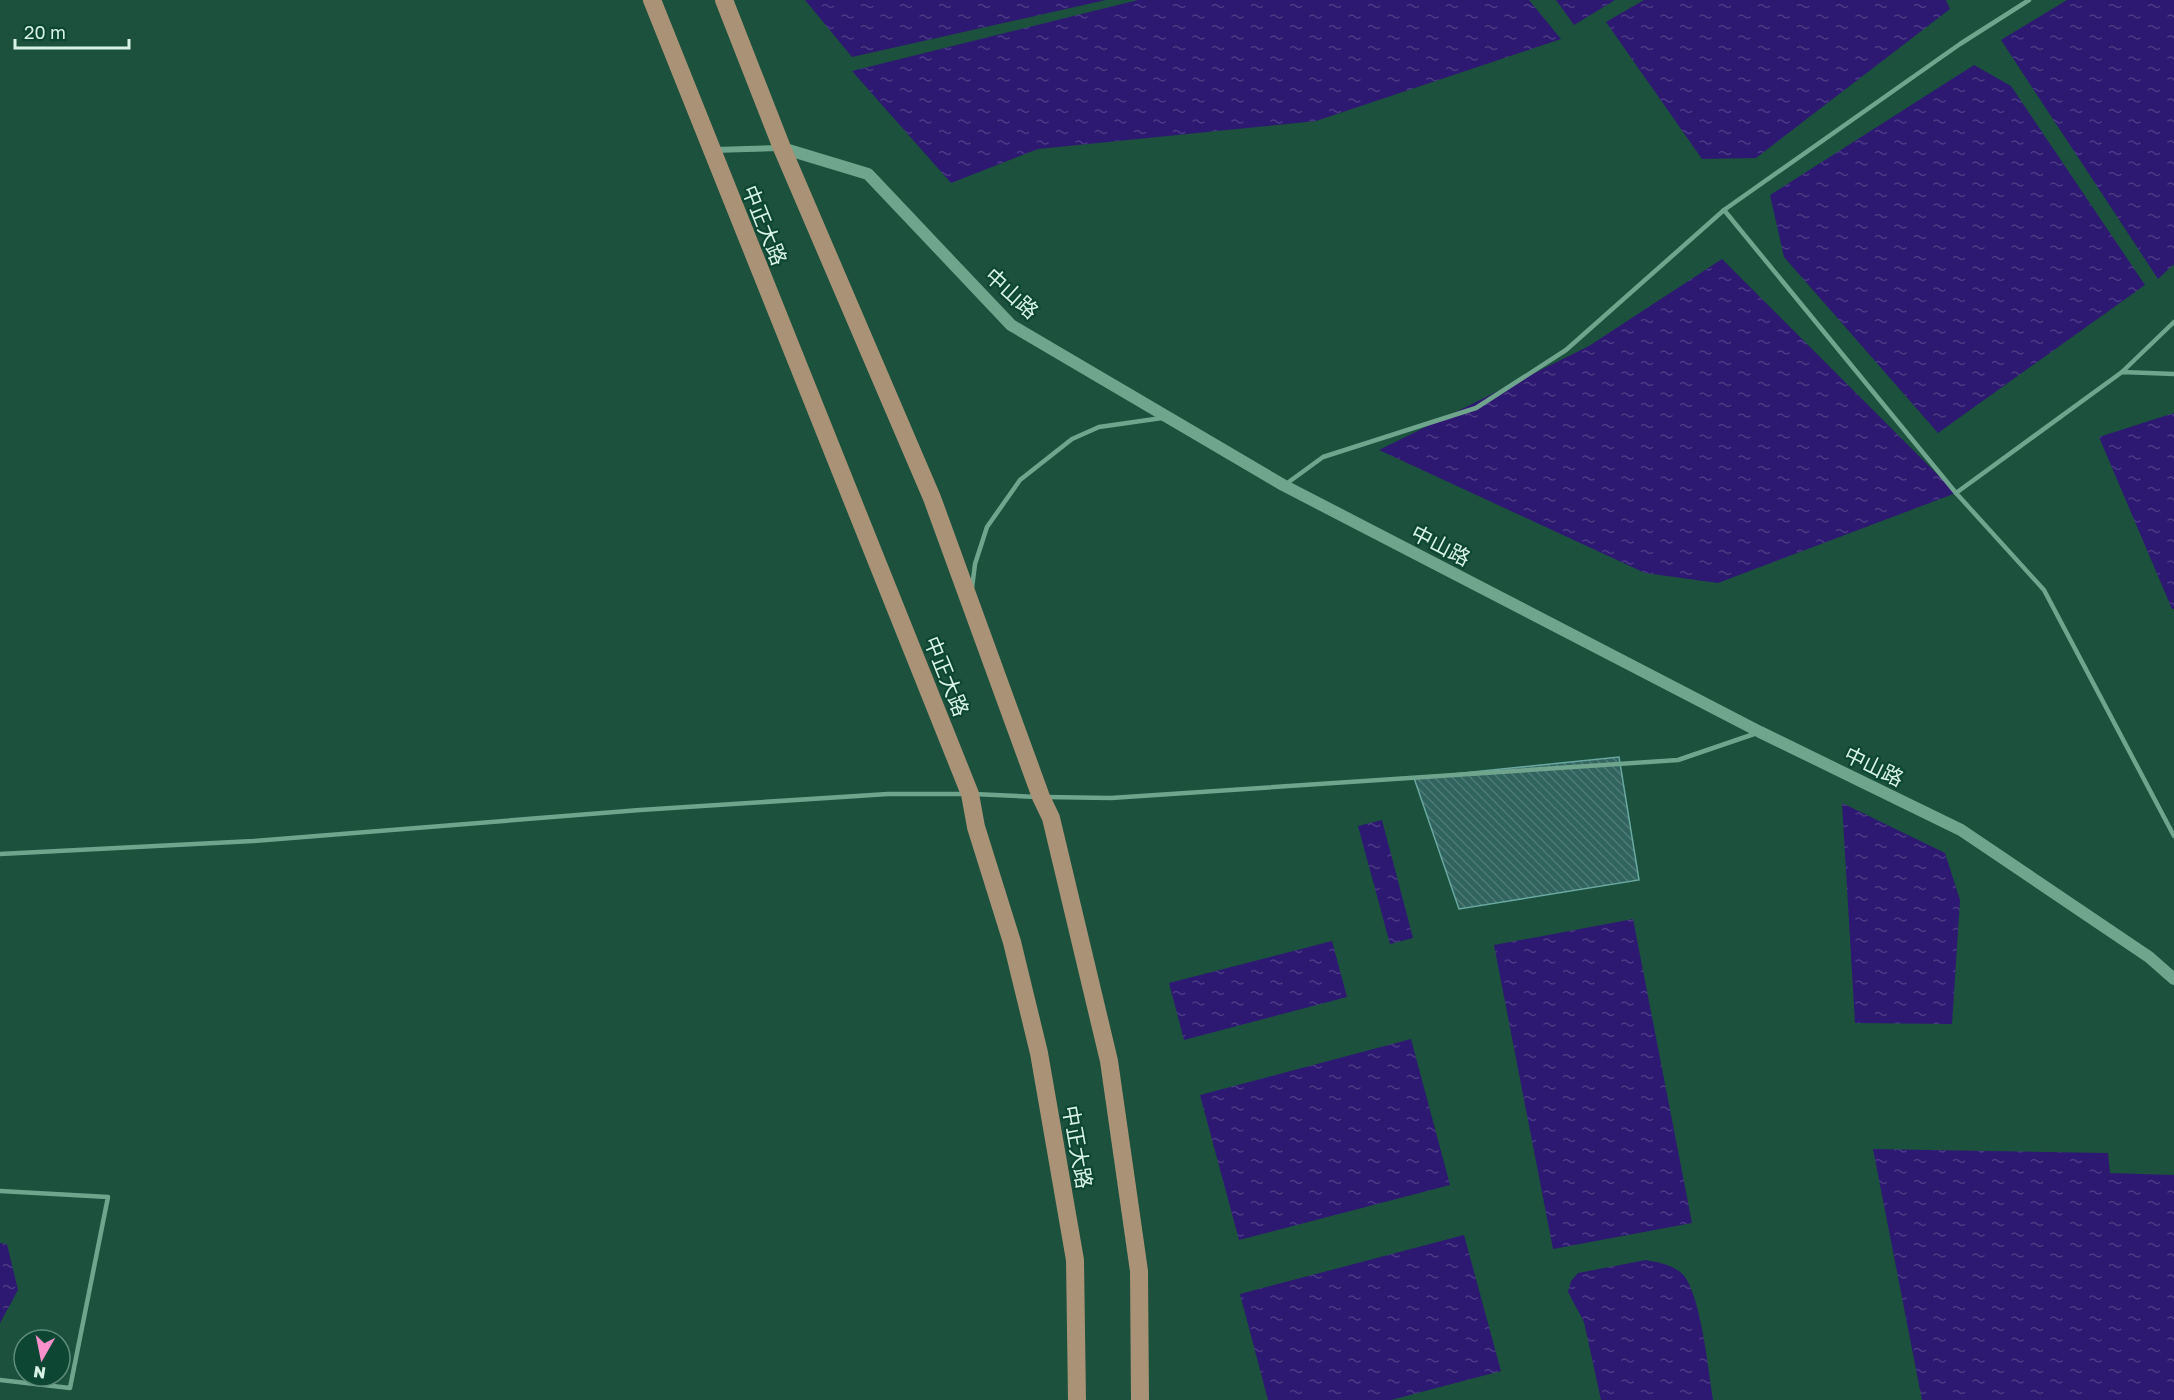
<svg xmlns="http://www.w3.org/2000/svg" width="2174" height="1400" viewBox="0 0 2174 1400" font-family="'Golos Text','Noto Sans TC',sans-serif">
<defs>
<pattern id="water-ripples" width="26" height="14" patternUnits="userSpaceOnUse" patternTransform="scale(1.5)"><rect width="26" height="14" fill="#2d1971"/><path d="M2 4q2-2 4 0t4 0M15 11q2-2 4 0t4 0" fill="none" stroke="#4b3b85"/></pattern>
<pattern id="building-back-hatch" width="6" height="6" patternUnits="userSpaceOnUse" patternTransform="scale(1.5)"><rect width="6" height="6" fill="#31645e"/><path d="M-1 5l2 2M0 0l6 6M5-1l2 2" fill="none" stroke="#4e7b75"/></pattern>
</defs>
<rect width="100%" height="100%" fill="#1b513d"/>
<g fill="url(#water-ripples)">
<polygon points="805,0 1106,0 852,57"/>
<polygon points="1138,0 1529,0 1561,39 1316,121 1038,149 951,183 852,71"/>
<polygon points="1556,0 1615,0 1574,25"/>
<polygon points="1644,0 1946,0 1950,9 1756,158 1702,159 1606,22"/>
<polygon points="2067,0 2174,0 2174,264 2158,279 2001,40"/>
<polygon points="1974,65 2011,86 2145,285 1938,433 1784,257 1770,195"/>
<polygon points="1722,259 1956,493 1718,583 1645,573 1379,450 1589,346"/>
<polygon points="2174,413 2174,609 2172,609 2099,437"/>
<polygon points="1842,803 1945,853 1960,900 1952,1024 1855,1023"/>
<polygon points="1382,820 1413,938 1390,944 1358,826"/>
<polygon points="1633,919 1692,1223 1553,1249 1494,945"/>
<polygon points="1332,941 1347,997 1184,1040 1169,983"/>
<polygon points="1411,1039 1450,1185 1239,1240 1200,1095"/>
<polygon points="1873,1149 2108,1153 2110,1173 2174,1175 2174,1400 1922,1400"/>
<polygon points="1464,1235 1501,1371 1391,1400 1268,1400 1240,1294"/>
<polygon points="0,1243 7,1244 18,1290 0,1323"/>
<path d="M1646,1260C1661,1263 1679,1266 1687,1280C1702,1307 1708,1368 1713,1400H1601L1584,1322L1568,1292L1571,1281L1578,1273Z"/>
</g>
<polygon fill="url(#building-back-hatch)" stroke="#6aa9a1" stroke-width="1.5" points="1619,757 1639,880 1459,909 1414,778"/>
<g fill="none" stroke-linecap="round" stroke-linejoin="round">
<g stroke="#6fa48d" stroke-width="4.5">
<polyline points="1724,210 1956,493 2044,590 2174,836"/>
<polyline points="2122,372 2174,322"/>
<polyline points="1286,484 1323,457 1476,408 1566,350 1724,210 1960,44 2029,0"/>
<polyline points="1956,493 2122,372 2174,374"/>
<polyline points="972,588 975,564 987,527 1020,480 1072,439 1099,427 1162,418"/>
<polyline points="973,794 1037,797"/>
<polyline points="1045,797 1111,798 1678,760 1757,733"/>
<polyline points="0,854 253,841 640,810 888,794 965,794"/>
<polyline points="0,1191 108,1197 70,1388 0,1380"/>
</g>
<polyline stroke="#6fa48d" stroke-width="6" points="714,150 779,148"/>
<polyline stroke="#6fa48d" stroke-width="12" points="782,148 868,174 1011,325 1283,485 1760,732 1961,830 2149,957 2174,979"/>
<g stroke="#a99275" stroke-width="18">
<polyline points="652,0 970,794 976,827 1012,942 1039,1053 1075,1260 1077,1400"/>
<polyline points="724,0 782,148 932,498 1041,797 1051,818 1109,1061 1139,1271 1140,1400"/>
</g>
</g>
<g text-anchor="middle" dominant-baseline="central" stroke-width="4.5" stroke-linejoin="round" paint-order="stroke">
<g font-size="21" fill="#d7f3e6" stroke="#0d4632">
<text transform="translate(765 225) rotate(68)">中正大路</text>
<text transform="translate(1012 293) rotate(42)">中山路</text>
<text transform="translate(1441 545) rotate(27)">中山路</text>
<text transform="translate(947 676) rotate(68)">中正大路</text>
<text transform="translate(1874 766) rotate(26)">中山路</text>
<text transform="translate(1078 1147) rotate(80)">中正大路</text>
</g>
</g>
<g transform="translate(42 1358) rotate(189)"><circle r="28" fill="#0d4632" stroke="#5e8b7a" stroke-width="1.5"/>
<path d="M0-4.5L10 22L0 15L-10 22Z" fill="#f890cc"/>
<text y="-9" font-size="16" font-weight="bold" text-anchor="middle" fill="#d7f3e6">N</text>
</g>
<path d="M15 39v9h114v-9" fill="none" stroke="#d7f3e6" stroke-width="3"/>
<text x="24" y="39" font-size="18" fill="#d7f3e6" stroke="#0d4632" stroke-width="4.5" paint-order="stroke">20 m</text>
</svg>
